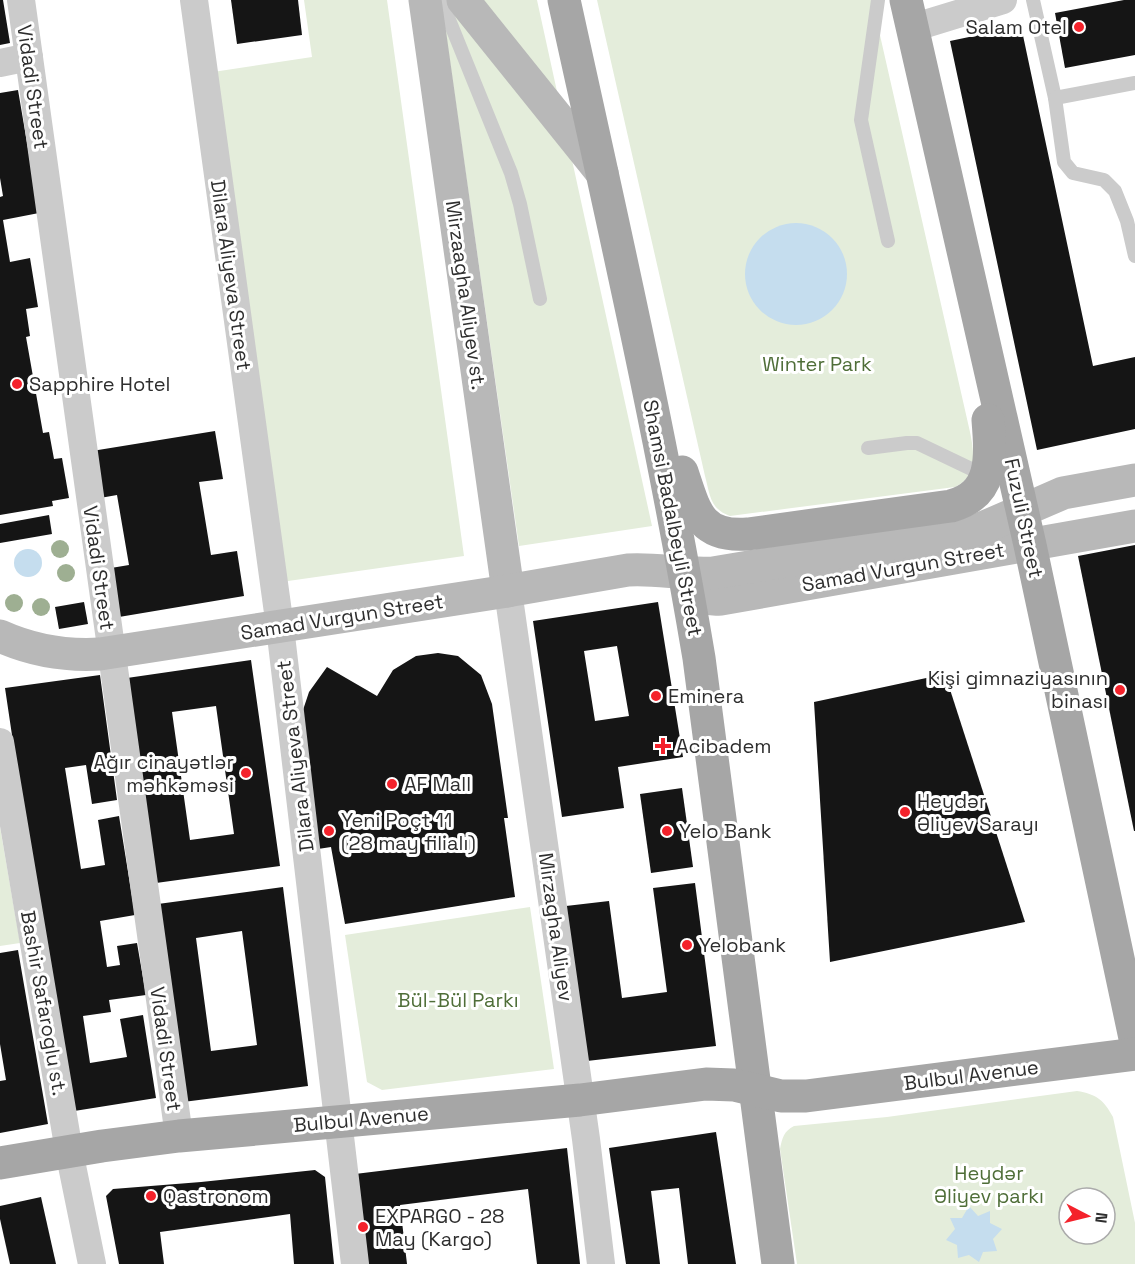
<svg xmlns="http://www.w3.org/2000/svg" width="1135" height="1264" viewBox="0 0 1135 1264" font-family="'Space Grotesk',sans-serif">
<rect width="100%" height="100%" fill="#fff"/>
<g fill="#e4eddb" fill-rule="evenodd">
<polygon points="304,0 387,0 464,556 281,582 213,72 312,57"/>
<polygon points="441,0 537,0 652,526 519,546"/>
<path d="M597,0H872L970,432C974,452 978,476 955,487L730,516C710,509 710,495 705,476Z"/>
<polygon points="0,827 20,943 0,946"/>
<polygon points="530,907 554,1069 382,1090 367,1082 345,935"/>
<path d="M1077,1091C1096,1094 1104,1100 1113,1117L1135,1223V1264H797L780,1149C782,1138 784,1131 794,1126L887,1117ZM1069,1198H1105V1234H1069Z"/>
</g>
<g fill="#c5ddee">
<circle cx="796" cy="274" r="51"/>
<circle cx="28" cy="563" r="14"/>
<polygon points="969,1206 978,1216 990,1211 990,1223 1002,1229 993,1239 997,1251 983,1252 979,1262 969,1255 958,1258 957,1245 946,1240 955,1229 950,1218 962,1218"/>
</g>
<g fill="#151515" fill-rule="evenodd">
<polygon points="0,0 3,0 10,43 0,45"/>
<polygon points="231,0 298,0 302,35 237,44"/>
<polygon points="1124,0 1135,0 1135,55 1065,68 1055,13"/>
<polygon points="1021,26 1093,366 1135,357 1135,429 1037,450 950,41"/>
<polygon points="18,90 39,213 3,220 10,262 30,258 38,307 26,309 30,336 26,337 43,433 49,432 54,459 62,458 69,498 52,501 53,506 0,515 0,197 3,196 0,178 0,93"/>
<polygon points="215,431 223,479 199,482 211,555 237,551 244,596 119,617 111,568 129,565 117,495 100,498 92,451"/>
<polygon points="49,515 52,534 0,543 0,524"/>
<polygon points="1135,545 1135,831 1134,831 1078,556"/>
<polygon points="84,602 88,624 59,629 55,607"/>
<path d="M658,602L683,757L618,767L624,808L562,817L533,621ZM617,646L629,716L595,721L584,651Z"/>
<polygon points="438,653 458,656 481,675 492,704 508,818 504,818 515,897 345,924 331,847 318,849 300,719 309,692 327,667 377,696 393,670 416,656"/>
<path d="M251,660L280,866L156,883L127,678ZM216,706L234,834L190,840L172,712Z"/>
<polygon points="945,674 1025,922 830,962 814,702"/>
<polygon points="100,675 117,800 92,804 86,765 65,768 81,869 105,865 98,820 119,816 135,915 100,921 107,967 120,965 117,946 137,943 146,995 109,1000 111,1012 83,1016 90,1063 127,1057 120,1019 143,1015 156,1098 68,1112 5,688"/>
<polygon points="682,788 693,867 651,873 640,794"/>
<polygon points="695,883 716,1046 587,1061 566,906 609,901 622,998 667,992 653,888"/>
<path d="M283,887L308,1086L183,1102L158,904ZM242,931L257,1045L211,1051L196,938Z"/>
<polygon points="18,950 48,1124 0,1133 0,1081 6,1080 0,1044 0,953"/>
<polygon points="716,1132 736,1264 688,1264 679,1188 651,1191 660,1264 626,1264 609,1148"/>
<polygon points="567,1148 580,1264 537,1264 528,1189 400,1205 407,1264 366,1264 355,1174"/>
<polygon points="315,1170 325,1177 334,1264 294,1264 290,1214 160,1232 164,1264 119,1264 106,1196 113,1189 201,1182"/>
<polygon points="41,1197 56,1264 10,1264 0,1219 0,1206"/>
</g>
<g fill="none" stroke-linecap="round" stroke-linejoin="round">
<g stroke="#cbcbcb" stroke-width="14">
<polyline points="441,0 511,173 520,204 540,299"/>
<polyline points="878,0 861,120 888,241"/>
<polyline points="1033,0 1055,98 1064,162 1073,173 1104,180 1115,191 1127,221 1135,256"/>
<polyline points="1055,98 1135,83"/>
<polyline points="868,448 907,443 917,443 986,476"/>
</g>
<g stroke="#cbcbcb" stroke-width="28">
<polyline points="21,0 179,1136"/>
<polyline points="194,0 280,627 355,1264"/>
<polyline points="912,28 1003,0"/>
<polyline points="0,63 29,57"/>
<polyline points="508,591 586,1139 601,1264"/>
<polyline points="0,742 69,1151 92,1264"/>
</g>
<g stroke="#b8b8b8" stroke-width="33">
<polyline points="425,0 508,591"/>
<polyline points="463,0 602,173"/>
<path d="M685,573C694,592 698,601 721,599L1135,526"/>
<path d="M0,636C31,650 66,656 100,654L495,593L628,570C656,568 685,575 713,573L980,529L1063,493L1135,480"/>
</g>
<g stroke="#a6a6a6" stroke-width="33">
<path d="M564,0C612,219 662,437 699,658L778,1264"/>
<polyline points="906,0 1030,545 1135,1038"/>
<path d="M682,472C695,511 700,538 748,534L951,506C994,494 991,458 988,420"/>
<polyline points="0,1163 102,1146 179,1136 580,1100 706,1084 734,1085 781,1096 806,1096 1135,1054"/>
</g>
</g>
<g fill="#9eaf92">
<circle cx="60" cy="549" r="9"/>
<circle cx="66" cy="573" r="9"/>
<circle cx="14" cy="603" r="9"/>
<circle cx="41" cy="607" r="9"/>
</g>
<g fill="#f4222b" stroke="#fff" stroke-width="2">
<circle cx="1079" cy="27" r="6"/>
<circle cx="17" cy="384" r="6"/>
<circle cx="1120" cy="690" r="6"/>
<circle cx="656" cy="696" r="6"/>
<path d="M660 737h6v6h6v6h-6v6h-6v-6h-6v-6h6z"/>
<circle cx="246" cy="773" r="6"/>
<circle cx="392" cy="784" r="6"/>
<circle cx="905" cy="812" r="6"/>
<circle cx="329" cy="831" r="6"/>
<circle cx="667" cy="831" r="6"/>
<circle cx="687" cy="945" r="6"/>
<circle cx="151" cy="1196" r="6"/>
<circle cx="363" cy="1227" r="6"/>
</g>
<g text-anchor="middle" dominant-baseline="central" stroke-width="6" stroke-linejoin="round" paint-order="stroke">
<g font-size="20" fill="#2e2e2e" stroke="#fff" text-anchor="start">
<text x="1067" y="27" text-anchor="end">Salam Otel</text>
<text x="29" y="384">Sapphire Hotel</text>
<text x="1108" y="678" text-anchor="end">Kişi gimnaziyasının<tspan x="1108" dy="23">binası</tspan></text>
<text x="668" y="696">Eminera</text>
<text x="676" y="746">Acibadem</text>
<text x="234" y="762" text-anchor="end">Ağır cinayətlər<tspan x="234" dy="23">məhkəməsi</tspan></text>
<text x="404" y="784">AF Mall</text>
<text x="917" y="801">Heydər<tspan x="917" dy="23">Əliyev Sarayı</tspan></text>
<text x="341" y="820">Yeni Poçt 11<tspan x="341" dy="23">(28 may filialı)</tspan></text>
<text x="679" y="831">Yelo Bank</text>
<text x="699" y="945">Yelobank</text>
<text x="163" y="1196">Qastronom</text>
<text x="375" y="1216">EXPARGO - 28<tspan x="375" dy="23">May (Kargo)</tspan></text>
</g>
<g font-size="20" fill="#2e2e2e" stroke="#fff">
<text transform="translate(33 87) rotate(82)">Vidadi Street</text>
<text transform="translate(231 275) rotate(82)">Dilara Aliyeva Street</text>
<text transform="translate(466 295) rotate(82)">Mirzaagha Aliyev st.</text>
<text transform="translate(673 518) rotate(79)">Shamsi Badalbeyli Street</text>
<text transform="translate(1024 518) rotate(78)">Fuzuli Street</text>
<text transform="translate(903 567) rotate(-10)">Samad Vurgun Street</text>
<text transform="translate(99 568) rotate(82)">Vidadi Street</text>
<text transform="translate(342 617) rotate(-9)">Samad Vurgun Street</text>
<text transform="translate(295 756) rotate(-97)">Dilara Aliyeva Street</text>
<text transform="translate(556 927) rotate(82)">Mirzagha Aliyev</text>
<text transform="translate(44 1003) rotate(80)">Bashir Safaroglu st.</text>
<text transform="translate(166 1049) rotate(82)">Vidadi Street</text>
<text transform="translate(971 1075) rotate(-7)">Bulbul Avenue</text>
<text transform="translate(361 1119) rotate(-5)">Bulbul Avenue</text>
</g>
<g font-size="20" fill="#4f6e38" stroke="#fff">
<text x="817" y="364">Winter Park</text>
<text x="458" y="1000">Bül-Bül Parkı</text>
<text x="989" y="1173">Heydər<tspan x="989" dy="23">Əliyev parkı</tspan></text>
</g>
</g>
<g transform="translate(1087 1216) rotate(97)"><circle r="28" fill="#ffffff" stroke="#ababab" stroke-width="1.5"/>
<path d="M0-4.5L10 22L0 15L-10 22Z" fill="#f4222b"/>
<text y="-9" font-size="16" font-weight="bold" text-anchor="middle" fill="#2e2e2e">N</text>
</g>
</svg>
